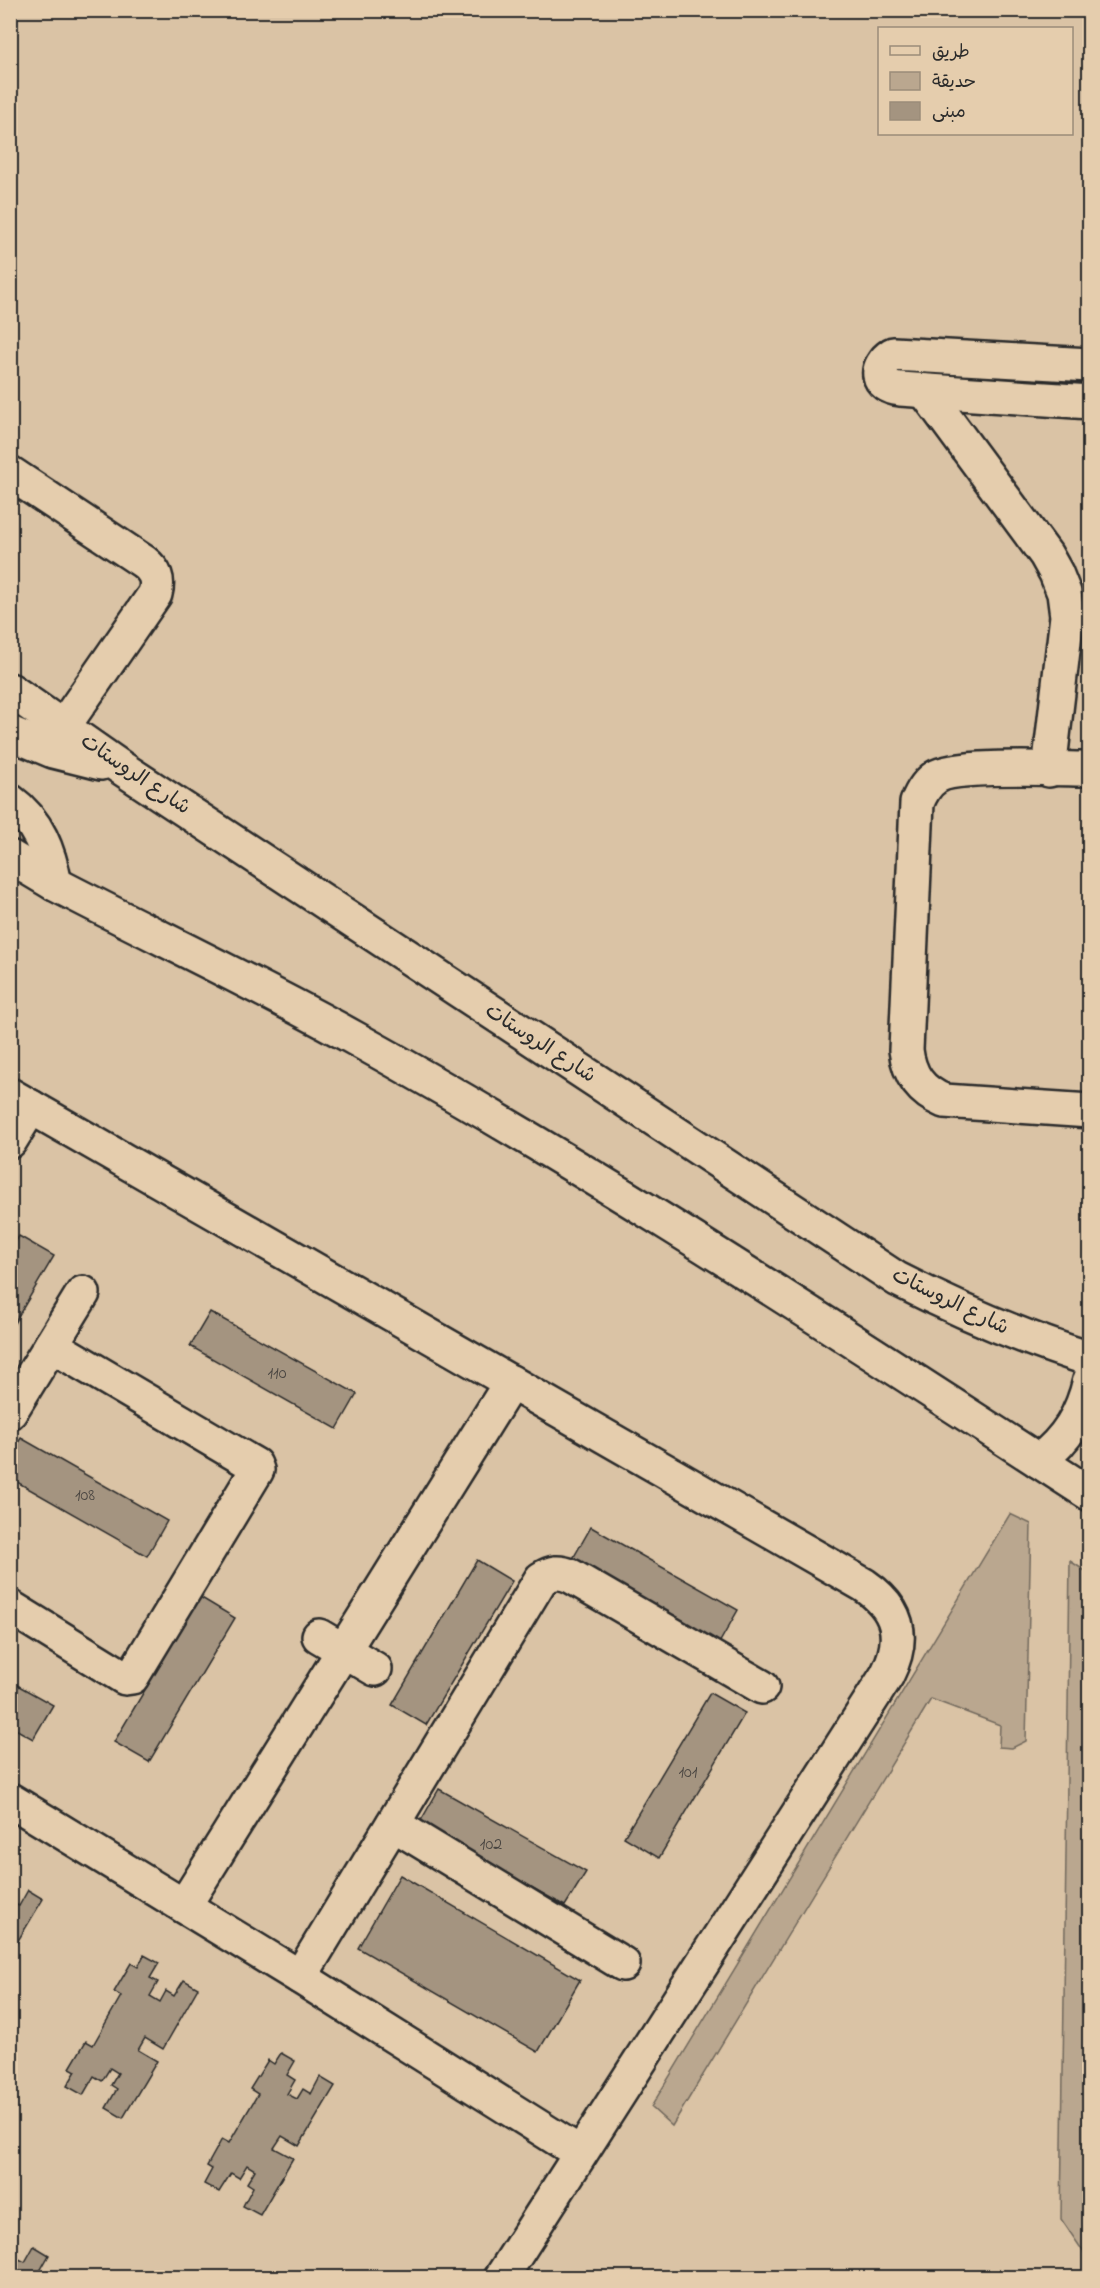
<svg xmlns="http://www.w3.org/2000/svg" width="1100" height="2288" viewBox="0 0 1100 2288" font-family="'Indie Flower','Playpen Sans Arabic',sans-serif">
<rect width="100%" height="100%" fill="#dac3a5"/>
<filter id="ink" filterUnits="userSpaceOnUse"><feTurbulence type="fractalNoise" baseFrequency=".0167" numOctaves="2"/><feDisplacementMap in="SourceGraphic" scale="12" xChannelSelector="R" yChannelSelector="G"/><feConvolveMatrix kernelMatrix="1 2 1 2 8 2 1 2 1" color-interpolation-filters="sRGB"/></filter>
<g filter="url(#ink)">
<g fill="#baa78f" stroke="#72695d" stroke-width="1.5">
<polygon points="1010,1514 1031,1524 1026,1741 1012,1748 999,1747 1000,1725 931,1699 672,2126 651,2107"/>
<polygon points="1070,1561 1090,1574 1089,2260 1061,2219"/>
</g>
<g fill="#a49480" stroke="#2b2b2b" stroke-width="1.5">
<polygon points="19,1236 54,1256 10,1330 10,1251"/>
<polygon points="210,1312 357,1394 337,1429 190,1346"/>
<polygon points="21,1438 167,1521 147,1556 10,1478 10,1456"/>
<polygon points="591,1527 738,1610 718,1645 571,1562"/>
<polygon points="477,1560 512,1581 426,1725 392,1705"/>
<polygon points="200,1597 235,1618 149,1762 114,1742"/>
<polygon points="10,1681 53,1705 33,1739 10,1726"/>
<polygon points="710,1693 745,1713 659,1858 624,1837"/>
<polygon points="439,1789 586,1872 565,1906 419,1824"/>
<polygon points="400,1875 580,1980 538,2052 358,1948"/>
<polygon points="28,1890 43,1899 10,1954 10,1902 19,1906"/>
<polygon points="144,1955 159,1963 150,1978 158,1982 150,1996 160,2002 166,1991 174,1996 184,1980 198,1988 163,2049 145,2038 138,2050 157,2061 123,2118 106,2108 117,2089 111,2085 118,2073 110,2068 102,2081 94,2076 83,2095 67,2086 76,2071 70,2068 86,2041 93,2045 121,1996 114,1992 131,1963 138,1967"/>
<polygon points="281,2053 295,2061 287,2075 295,2080 287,2094 297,2099 303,2089 311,2094 320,2077 335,2086 299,2146 282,2136 274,2148 293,2158 260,2215 243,2206 253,2187 247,2183 255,2170 247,2165 239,2178 231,2173 219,2192 204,2184 212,2169 207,2166 222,2139 229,2143 258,2094 250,2089 268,2060 274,2064"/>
<polygon points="34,2246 49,2255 36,2278 10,2278 10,2268 17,2258 25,2262"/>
</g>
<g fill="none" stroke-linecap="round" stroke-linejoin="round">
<defs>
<g id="minor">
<path d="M1090,365L893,354C873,367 876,386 900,389L1090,402"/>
<polyline points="925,391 1046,555 1056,573 1064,593 1067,616 1049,770"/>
<path d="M10,473L144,562C155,571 159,579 155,594L63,727"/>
<path d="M1090,769C1061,769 955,764 936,777C926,783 921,793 917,803L906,1050C909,1075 920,1091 944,1101L1090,1111"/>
<path d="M10,1095L864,1585C899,1609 906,1637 887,1675L501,2278"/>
<polyline points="10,1141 31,1107"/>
<polyline points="10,1412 83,1293"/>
<polyline points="10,1607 125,1678 132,1677 257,1470 255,1465 51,1345"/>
<polyline points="319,1636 375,1669"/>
<polyline points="10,1800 300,1977 580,2153"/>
<polyline points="393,1824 623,1964"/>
<polyline points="184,1906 511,1382"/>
<path d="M300,1977L541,1579C552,1572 559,1571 571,1576L762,1687"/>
</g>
<g id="major">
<path d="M10,690L120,767L897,1279C960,1311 1023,1338 1090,1359"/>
<polyline points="10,733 53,751 101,763"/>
<path d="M10,801C38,821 49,852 55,884"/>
<path d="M10,857L55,884C155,936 257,984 356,1039C607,1178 848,1338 1090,1494"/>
<path d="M1039,1461C1067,1439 1082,1415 1090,1380"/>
</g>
</defs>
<use href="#minor" stroke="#2b2b2b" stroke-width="38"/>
<use href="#major" stroke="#2b2b2b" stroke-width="38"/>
<use href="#minor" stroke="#e5cdad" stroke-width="33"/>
<use href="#major" stroke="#e5cdad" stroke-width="33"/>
</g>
</g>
<g text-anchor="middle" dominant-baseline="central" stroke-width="4.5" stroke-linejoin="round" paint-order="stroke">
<g font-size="18" fill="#494540">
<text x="277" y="1374">110</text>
<text x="85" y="1496">108</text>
<text x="688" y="1773">101</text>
<text x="491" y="1845">102</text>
</g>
<g font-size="21" fill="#2b2b2b" stroke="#e5cdad">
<text transform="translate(135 775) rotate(34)">شارع الروستات</text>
<text transform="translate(540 1044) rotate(33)">شارع الروستات</text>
<text transform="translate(950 1302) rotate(26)">شارع الروستات</text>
</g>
</g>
<rect width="1100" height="2288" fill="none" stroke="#e5cdad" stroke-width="36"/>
<rect x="18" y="18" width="1064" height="2252" fill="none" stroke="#2b2b2b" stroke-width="2" filter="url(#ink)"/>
<rect x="878" y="27" width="195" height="108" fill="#e5cdad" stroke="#9b8c79" stroke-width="1.5"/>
<rect x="890" y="46" width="30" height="9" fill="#e5cdad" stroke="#9b8c79" stroke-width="1.5"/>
<text x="932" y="57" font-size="18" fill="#2b2b2b">طريق</text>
<rect x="890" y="72" width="30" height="18" fill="#baa78f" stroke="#9b8c79" stroke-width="1.5"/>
<text x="932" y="87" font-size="18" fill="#2b2b2b">حديقة</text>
<rect x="890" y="102" width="30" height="18" fill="#a49480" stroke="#9b8c79" stroke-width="1.5"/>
<text x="932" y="117" font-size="18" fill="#2b2b2b">مبنى</text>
</svg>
